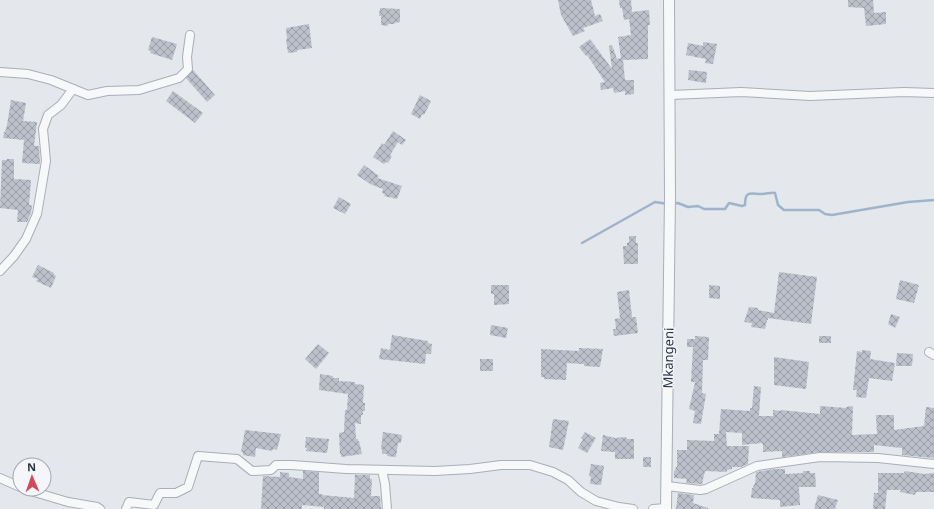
<svg xmlns="http://www.w3.org/2000/svg" width="934" height="509" viewBox="0 0 934 509" font-family="'Noto Sans',sans-serif">
<defs>
<pattern id="building-cross-hatch" width="8" height="8" patternUnits="userSpaceOnUse"><rect width="8" height="8" fill="#bbc0ca"/><path d="M0 0l8 8M0 8l8-8" fill="none" stroke="#989da6"/></pattern>
</defs>
<rect width="100%" height="100%" fill="#e4e7ec"/>
<g fill="none" stroke-linecap="round" stroke-linejoin="round">
<g stroke="#9fb4cc" stroke-width="2.5">
<path d="M672,204L678,203L688,207L698,206L704,209H725L729,203L742,206L745,205C745,190 750,194 762,194C767,194 771,192 775,193L778,205L784,210H819L825,214L832,215L908,202L934,200"/>
<polyline points="582,243 655,202 668,204"/>
</g>
</g>
<g fill="url(#building-cross-hatch)">
<polygon points="558,0 591,0 595,16 600,14 603,21 583,28 585,31 573,36 561,15"/>
<polygon points="619,0 631,0 632,12 649,10 650,25 648,25 648,59 623,60 625,80 634,80 634,94 625,95 625,91 614,93 613,88 601,90 600,83 605,82 587,55 586,56 579,47 590,39 612,69 609,46 612,45 617,59 621,58 618,37 631,35 629,19 624,20 622,8 620,8"/>
<polygon points="848,0 873,0 874,13 886,12 886,24 866,26 864,8 848,7"/>
<polygon points="380,8 400,9 400,22 394,23 395,24 388,24 388,26 381,25 381,16 379,16"/>
<polygon points="309,24 312,48 297,50 297,52 288,53 286,40 287,39 286,28"/>
<polygon points="152,37 177,44 172,60 150,53 151,51 148,50"/>
<polygon points="703,42 717,44 713,64 705,63 706,59 686,55 688,43 703,46"/>
<polygon points="193,70 215,95 207,102 186,78"/>
<polygon points="689,70 707,72 706,83 688,80"/>
<polygon points="173,91 203,113 195,123 166,101"/>
<polygon points="420,95 431,101 424,115 422,114 420,119 411,114"/>
<polygon points="11,100 26,103 23,121 37,122 34,146 39,146 40,164 22,163 24,140 3,138 4,132 5,132 7,125"/>
<polygon points="393,131 406,140 402,145 398,142 390,155 392,156 388,163 386,162 384,164 373,157 382,143 384,145"/>
<polygon points="7,159 14,159 14,179 31,180 29,205 32,205 31,213 27,222 17,222 18,210 0,208 2,160 7,160"/>
<polygon points="364,165 379,176 377,178 402,186 397,199 384,196 385,194 382,193 383,189 370,184 357,175"/>
<polygon points="339,197 351,204 345,214 333,208"/>
<polygon points="629,236 636,236 636,243 638,243 638,264 624,264 623,246 627,246 627,243 629,242"/>
<polygon points="38,265 54,273 53,274 56,276 51,288 36,281 38,279 32,277"/>
<polygon points="779,272 817,277 811,324 768,318 768,320 767,320 765,329 751,327 752,323 744,322 749,307 758,308 758,310 774,313"/>
<polygon points="900,280 919,285 914,303 896,299"/>
<polygon points="491,285 509,285 509,304 494,305 494,294 491,294"/>
<polygon points="709,285 720,286 720,299 709,298"/>
<polygon points="629,290 632,317 636,317 638,333 614,336 613,329 616,329 615,319 620,318 617,292"/>
<polygon points="891,314 900,317 895,328 888,324"/>
<polygon points="491,325 508,328 506,338 490,335"/>
<polygon points="392,335 428,341 428,343 432,344 431,354 426,354 425,364 379,359 381,348 390,350"/>
<polygon points="695,336 709,337 708,360 703,360 702,393 706,394 701,424 693,423 695,411 689,409 695,382 691,382 693,347 687,347 687,339 695,339"/>
<rect x="819" y="336" width="12" height="7"/>
<polygon points="318,344 329,353 316,369 305,359"/>
<polygon points="579,348 603,349 600,367 584,366 584,364 567,363 566,380 544,379 544,377 541,377 541,349 579,351"/>
<polygon points="862,350 871,351 870,359 895,363 892,381 869,378 866,398 856,397 857,390 853,390 857,351 862,352"/>
<polygon points="897,353 913,354 912,366 896,366"/>
<polygon points="774,357 809,362 806,389 774,385"/>
<rect x="480" y="359" width="13" height="12"/>
<polygon points="320,374 333,376 333,378 339,378 339,381 355,382 355,384 364,385 363,403 365,403 365,411 363,411 363,415 361,415 361,424 355,423 356,439 358,439 358,441 359,441 362,454 341,457 341,454 340,454 339,433 344,432 345,410 347,410 348,394 319,390"/>
<polygon points="754,386 761,387 759,416 773,416 773,410 781,411 781,410 820,414 820,406 846,408 846,407 853,406 852,435 877,434 876,415 894,415 894,430 924,426 926,407 934,408 934,458 902,455 902,448 874,445 874,452 820,452 782,457 782,451 763,452 763,445 762,443 742,445 742,433 726,432 727,446 749,446 748,464 741,467 732,467 732,469 727,470 727,472 705,471 702,484 686,483 687,479 674,478 674,470 675,471 676,467 677,467 677,450 687,450 687,440 714,441 714,434 719,434 721,409 750,411 750,408 752,408"/>
<polygon points="553,419 569,421 563,450 549,447"/>
<polygon points="245,430 281,434 277,450 273,449 272,451 256,448 255,457 243,455 243,452 241,452"/>
<polygon points="383,432 402,435 401,443 398,443 396,457 387,456 387,454 382,454 382,449 381,449"/>
<polygon points="585,432 596,438 587,453 578,448 583,439 581,438"/>
<polygon points="603,435 615,438 626,437 627,439 634,439 634,459 615,459 615,452 601,451"/>
<polygon points="306,437 329,439 327,453 306,451 307,448 305,448"/>
<rect x="643" y="457" width="8" height="10"/>
<polygon points="591,464 604,466 601,485 590,484 591,477 589,476"/>
<polygon points="775,469 785,469 785,474 803,473 803,471 810,471 810,473 815,473 816,487 799,487 800,505 780,507 780,500 751,498 752,488 753,488 754,484 755,484 756,472"/>
<polygon points="303,471 319,472 319,494 322,494 322,495 354,498 355,475 370,475 370,479 372,479 371,496 380,496 381,509 324,509 324,507 302,505 302,509 261,509 263,476 280,477 280,472 289,473 289,477 303,479"/>
<polygon points="905,471 924,474 934,473 934,492 916,492 915,495 900,492 901,490 887,490 885,509 873,509 874,493 878,493 878,473 904,473"/>
<polygon points="678,493 694,495 693,503 708,508 708,509 676,509"/>
<polygon points="818,495 838,500 835,509 814,509"/>
</g>
<g fill="none" stroke-linecap="round" stroke-linejoin="round">
<defs>
<g id="minor">
<polyline points="0,72 28,74 51,80 88,95 107,91 139,90 179,78 188,69 187,57 190,35"/>
<polyline points="671,95 741,92 810,96 904,92 934,93"/>
<polyline points="0,271 14,256 26,239 37,214 46,161 43,129 48,115 61,105 73,89"/>
<polyline points="929,352 934,355"/>
<polyline points="382,470 385,484 387,509"/>
<polyline points="0,478 20,487"/>
<polyline points="667,486 700,490 706,489 757,466 820,457 878,458 934,464"/>
<polyline points="24,489 68,502 97,507 100,509"/>
<polyline points="126,509 129,502 154,505 160,493 176,493 188,487 198,456 237,459 252,471 271,470 276,465 292,465 346,469 435,471 470,469 501,465 530,465 553,472 568,480 581,492 596,501 619,507 633,509"/>
<polyline points="653,509 666,508"/>
</g>
<polyline id="tertiary" points="666,509 670,197 669,0"/>
</defs>
<use href="#minor" stroke="#a9aeb7" stroke-width="10"/>
<use href="#tertiary" stroke="#a9aeb7" stroke-width="12"/>
<use href="#minor" stroke="#f7f8fa" stroke-width="8"/>
<use href="#tertiary" stroke="#f7f8fa" stroke-width="10"/>
</g>
<g text-anchor="middle" dominant-baseline="central" stroke-width="3" stroke-linejoin="round" paint-order="stroke">
<g font-size="13" fill="#2b3445" stroke="#f4f6f9">
<text transform="translate(668 358) rotate(-89)">Mkangeni</text>
</g>
</g>
<g transform="translate(32 477) rotate(358)"><circle r="19" fill="#f4f6f9" stroke="#a4a8b1"/>
<path d="M0-3L7 15L0 10L-7 15Z" fill="#d1495b"/>
<text y="-6" font-size="11" font-weight="bold" text-anchor="middle" fill="#2b3445">N</text>
</g>
</svg>
